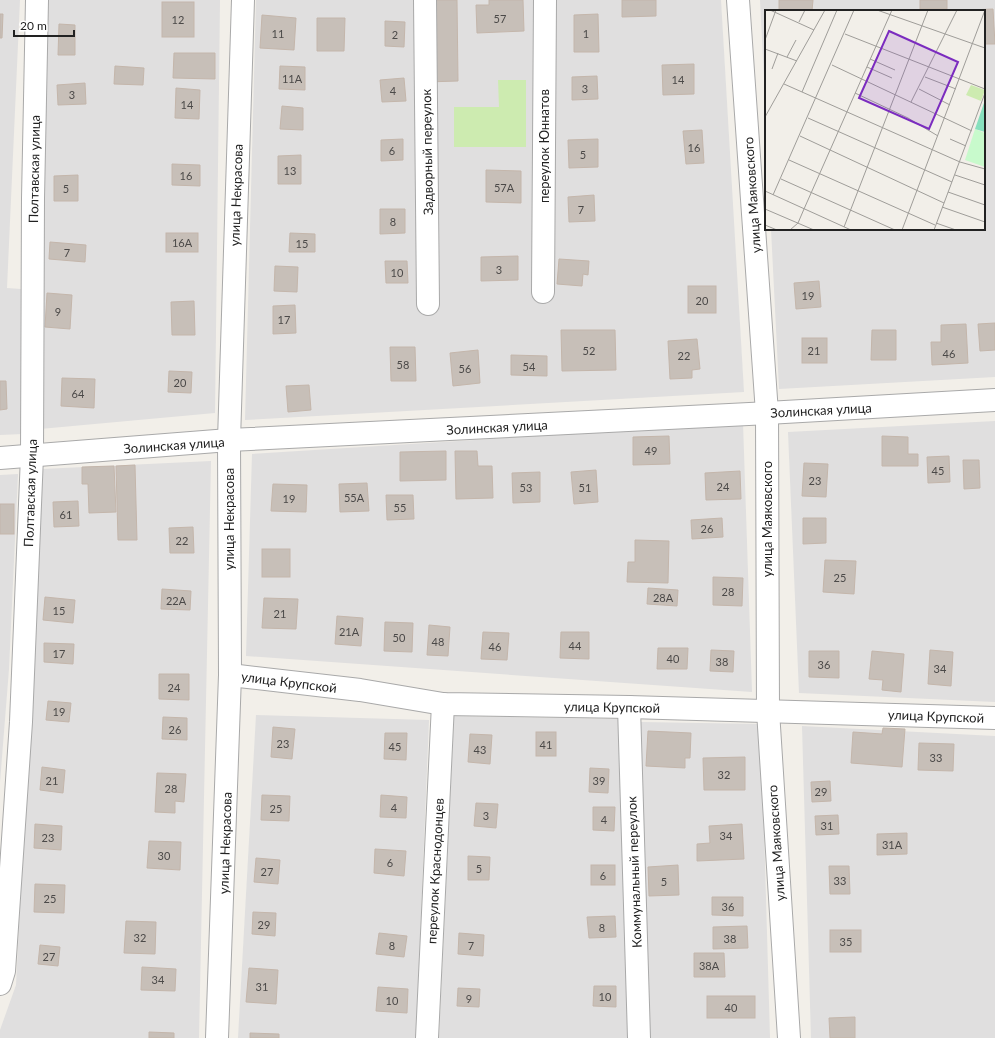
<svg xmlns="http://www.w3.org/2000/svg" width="995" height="1038" viewBox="0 0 995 1038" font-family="Lato,sans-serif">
<rect width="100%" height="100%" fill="#f2efe9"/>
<g fill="#e0dfdf">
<polygon points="0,0 20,0 7,288 21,289 23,434 0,435"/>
<polygon points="46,0 220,0 215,413 40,429"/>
<polygon points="256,0 721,0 744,392 245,420"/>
<polygon points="760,0 995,0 995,377 779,389 771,229 984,229 984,11 766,11 766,118"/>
<polygon points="995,421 995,702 799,693 788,432"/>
<polygon points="743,423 752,692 246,656 252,454"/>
<polygon points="211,461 199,1038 0,1038 0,1030 16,985 42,469"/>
<polygon points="18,474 9,669 0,782 0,475"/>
<polygon points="256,715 429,720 416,1038 238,1038"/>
<polygon points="454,716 622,719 631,1038 439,1038"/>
<polygon points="641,722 761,724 770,1038 649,1038"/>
<polygon points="802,726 995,736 995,1038 811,1038"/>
</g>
<polygon fill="#cdebb0" points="498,80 526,80 526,147 454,147 454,107 499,107"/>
<g fill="#c7bfb8" stroke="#c4b6ab">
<polygon points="425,0 457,0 458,81 426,82"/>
<polygon points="489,0 523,0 524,31 477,33 476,5 489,5"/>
<polygon points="622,0 656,0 656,16 622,17"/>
<polygon points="779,0 813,0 812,11 779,11"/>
<rect x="920" y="0" width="27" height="9"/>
<rect x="162" y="2" width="32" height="35"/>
<polygon points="993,9 995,44 984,44 984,11 970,11 970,10"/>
<polygon points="0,14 3,14 2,38 0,38"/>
<polygon points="598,14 599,52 574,52 574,15"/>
<polygon points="262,15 296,18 294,50 260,48"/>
<polygon points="317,18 345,18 344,51 317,51"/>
<polygon points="385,21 405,22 404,47 385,46"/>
<polygon points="59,24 75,25 75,55 58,55"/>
<polygon points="174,53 215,53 215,79 173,78"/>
<polygon points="694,64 694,94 663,95 662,65"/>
<polygon points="115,66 144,68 143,85 114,84"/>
<polygon points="280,66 305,67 305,90 279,89"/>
<polygon points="597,76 598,99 572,100 572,77"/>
<polygon points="404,78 406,101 382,102 380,80"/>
<polygon points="85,83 86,104 58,105 57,85"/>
<polygon points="176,88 200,90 199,119 175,118"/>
<polygon points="282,106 303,108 303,130 280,129"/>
<polygon points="702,130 704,163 686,164 683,131"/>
<polygon points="403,139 403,160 381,161 381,140"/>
<polygon points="598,139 598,167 569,168 568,140"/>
<polygon points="301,155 301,184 278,184 278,156"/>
<polygon points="172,164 200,165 200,186 172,185"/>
<polygon points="486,170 521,171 521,203 486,202"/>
<polygon points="78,175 78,201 54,201 54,176"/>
<polygon points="594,195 595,221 569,222 568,197"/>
<polygon points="380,209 405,209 405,233 380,234"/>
<rect x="166" y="233" width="32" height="19"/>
<polygon points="290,233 315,234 315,252 289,252"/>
<polygon points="50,242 86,245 85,262 49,259"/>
<polygon points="518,256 518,280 481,281 481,257"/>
<polygon points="559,259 589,261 588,275 583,274 582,286 557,284"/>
<polygon points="385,261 407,261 408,283 386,283"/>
<polygon points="275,266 298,267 297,292 274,291"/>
<polygon points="819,281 821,307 796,309 794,283"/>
<rect x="688" y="286" width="28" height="27"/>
<polygon points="47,293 72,295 70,329 45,327"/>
<polygon points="194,301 195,335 172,335 171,302"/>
<polygon points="295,305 296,333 273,334 273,306"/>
<polygon points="995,323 995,350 980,351 978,324"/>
<polygon points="966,324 968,363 932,365 931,342 941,342 941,325"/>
<polygon points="561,330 615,330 616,370 562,371"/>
<polygon points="872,330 896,330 896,360 871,360"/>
<rect x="802" y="338" width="25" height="25"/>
<polygon points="697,339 700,369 692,370 692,378 670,379 668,341"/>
<polygon points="390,347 415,347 416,381 391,381"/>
<polygon points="478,350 480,383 453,386 450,353"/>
<polygon points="511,355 547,356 547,376 511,375"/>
<polygon points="169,371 192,372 191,393 168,392"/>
<polygon points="62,378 95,379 94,408 61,406"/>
<polygon points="0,381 6,381 7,409 0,410"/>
<polygon points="309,385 311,410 288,412 286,386"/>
<polygon points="669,436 670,464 633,465 633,437"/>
<polygon points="882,436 908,437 908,454 918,454 918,466 882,466"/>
<polygon points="446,451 446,480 400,481 400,452"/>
<polygon points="455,451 477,451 478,466 492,466 493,498 456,499"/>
<polygon points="949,456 950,482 928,483 927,457"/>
<polygon points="963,460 979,460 980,488 964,489"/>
<polygon points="804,463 828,464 826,497 802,496"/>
<polygon points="135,465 137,540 118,540 116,466"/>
<polygon points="114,466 116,512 89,513 88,484 82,484 82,467"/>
<polygon points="596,470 598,502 574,504 571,472"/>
<polygon points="740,471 741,499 706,500 705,473"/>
<polygon points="540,472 540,502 513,503 512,473"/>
<polygon points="367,483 369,511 340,512 339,484"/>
<polygon points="273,484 307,485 306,512 271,511"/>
<polygon points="386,495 413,495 414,519 387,520"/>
<polygon points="78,501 79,526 54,527 53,502"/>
<rect x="0" y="504" width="14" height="30"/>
<polygon points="722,518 723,537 692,539 691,520"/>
<polygon points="803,518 826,518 826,543 803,544"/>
<polygon points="193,527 194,553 170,553 169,528"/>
<polygon points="635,540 669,541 668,583 627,582 628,562 635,562"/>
<rect x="262" y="549" width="28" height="28"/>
<polygon points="825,560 856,561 854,594 823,592"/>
<polygon points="713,577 743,578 742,606 713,605"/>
<polygon points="648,588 678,590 677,606 647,604"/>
<polygon points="162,589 191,591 190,610 161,609"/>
<polygon points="45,597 75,600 73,623 43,620"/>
<polygon points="264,598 298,599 296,629 262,628"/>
<polygon points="337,616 363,618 361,646 335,644"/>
<polygon points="385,622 413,623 412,652 384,651"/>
<polygon points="429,625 450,627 448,656 427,655"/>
<polygon points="483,632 509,633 507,660 481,659"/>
<polygon points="561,632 589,632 589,659 560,658"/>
<polygon points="44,643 74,644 73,664 44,662"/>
<polygon points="658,648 688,648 687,669 657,669"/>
<polygon points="711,650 734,651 733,672 710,671"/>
<polygon points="930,650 953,652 951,686 928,684"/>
<polygon points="809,651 839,651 839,678 809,677"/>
<polygon points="872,651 904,654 901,692 882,690 883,680 869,679"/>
<polygon points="159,674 189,674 189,700 159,699"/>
<polygon points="48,701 71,703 69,722 46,720"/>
<polygon points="163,717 187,718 187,740 162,739"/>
<polygon points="273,727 295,729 292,759 271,757"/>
<polygon points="883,728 905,729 902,767 851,763 853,732 882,734"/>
<polygon points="648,731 691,733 690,758 685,758 685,768 646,766"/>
<rect x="536" y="732" width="20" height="24"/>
<polygon points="385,733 407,733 406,760 384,759"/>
<polygon points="470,734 492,735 490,764 468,762"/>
<polygon points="919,743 954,744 953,771 918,770"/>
<polygon points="745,757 745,790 704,790 703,758"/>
<polygon points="42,767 65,770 63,793 40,790"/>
<polygon points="590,768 609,769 608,793 589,792"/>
<polygon points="157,773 186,774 184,802 175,801 175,813 155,812"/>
<polygon points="830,781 831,801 812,802 811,782"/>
<polygon points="262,795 290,796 289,821 261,820"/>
<polygon points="381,795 407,797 406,818 380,817"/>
<polygon points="476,803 498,804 496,828 474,826"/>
<polygon points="593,807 615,807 614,831 593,830"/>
<polygon points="838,815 839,834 816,835 815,816"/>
<polygon points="35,824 62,826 61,850 34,848"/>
<polygon points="742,824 744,859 697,861 697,844 710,843 709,826"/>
<polygon points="907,833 907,854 877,855 877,834"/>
<polygon points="149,841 181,842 180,870 147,868"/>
<polygon points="375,849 406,851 404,876 374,873"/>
<polygon points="468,856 490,857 489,880 468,880"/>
<polygon points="256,858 280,860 278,884 254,882"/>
<rect x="591" y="865" width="24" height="20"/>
<polygon points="678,865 679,895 649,896 648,867"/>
<polygon points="829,866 849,866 850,894 830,894"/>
<polygon points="35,884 65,885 64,913 34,912"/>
<polygon points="712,897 743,897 743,916 712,915"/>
<polygon points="253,912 276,913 275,936 252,934"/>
<polygon points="615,916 616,937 589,938 587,917"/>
<polygon points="126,921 156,922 155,954 124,953"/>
<polygon points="747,926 748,948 713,949 713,927"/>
<rect x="830" y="930" width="31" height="22"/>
<polygon points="379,933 407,936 404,957 376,954"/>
<polygon points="459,933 484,935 483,956 458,954"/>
<polygon points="40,945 60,947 58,966 38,964"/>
<polygon points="694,953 724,953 725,977 694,977"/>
<polygon points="142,967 176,969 175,991 141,990"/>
<polygon points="249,968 278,970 276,1004 246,1002"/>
<polygon points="594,986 616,986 616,1007 593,1006"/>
<polygon points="378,987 408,989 407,1013 376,1011"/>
<polygon points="458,988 480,989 479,1007 457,1006"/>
<rect x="707" y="996" width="48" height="22"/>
<polygon points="855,1017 855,1038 830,1038 829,1018"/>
<polygon points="149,1032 174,1033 174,1038 149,1038"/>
<polygon points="250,1033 279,1034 279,1038 250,1038"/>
</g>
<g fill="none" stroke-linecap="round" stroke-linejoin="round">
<defs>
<g id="minor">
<polyline points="425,0 428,304"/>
<polyline points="738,0 767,413 768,711 789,1038"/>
<polyline points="543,292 545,0"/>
<polyline points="0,458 229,440 767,413 995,400"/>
<polyline points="230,675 360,690 443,704 629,707 995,718"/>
<polyline points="629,707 639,1038"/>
<polyline points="0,984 4,971 21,722 32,456 33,198 37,0"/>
<polyline points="217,1038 230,675 229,440 243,0"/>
<polyline points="427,1038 443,704"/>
</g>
</defs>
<use href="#minor" stroke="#a9a9a9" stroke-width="24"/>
<use href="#minor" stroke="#fff" stroke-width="22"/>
</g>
<g text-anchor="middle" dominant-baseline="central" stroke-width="3" stroke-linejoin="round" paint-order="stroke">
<g font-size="11" fill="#4b4948">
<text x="500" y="18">57</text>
<text x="178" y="19">12</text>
<text x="278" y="33">11</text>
<text x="586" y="33">1</text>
<text x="395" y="34">2</text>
<text x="292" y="78">11А</text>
<text x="678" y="79">14</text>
<text x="585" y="88">3</text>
<text x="393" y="90">4</text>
<text x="72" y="94">3</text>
<text x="187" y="104">14</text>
<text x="694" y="147">16</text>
<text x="392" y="150">6</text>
<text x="583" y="154">5</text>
<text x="290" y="170">13</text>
<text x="186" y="175">16</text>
<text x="504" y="187">57А</text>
<text x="66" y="188">5</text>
<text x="581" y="209">7</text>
<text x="393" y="221">8</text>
<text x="182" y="242">16А</text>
<text x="302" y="243">15</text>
<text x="67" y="252">7</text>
<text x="499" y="269">3</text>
<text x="397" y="272">10</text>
<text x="808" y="295">19</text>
<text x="702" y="300">20</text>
<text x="58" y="311">9</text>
<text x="284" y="319">17</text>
<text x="589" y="350">52</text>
<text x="814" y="350">21</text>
<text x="949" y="353">46</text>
<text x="684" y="355">22</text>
<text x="403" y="364">58</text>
<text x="529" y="366">54</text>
<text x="465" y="368">56</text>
<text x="180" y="382">20</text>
<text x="78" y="393">64</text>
<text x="651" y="450">49</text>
<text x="938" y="470">45</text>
<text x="815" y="480">23</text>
<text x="723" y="486">24</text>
<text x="526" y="487">53</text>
<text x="585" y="487">51</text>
<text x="354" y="497">55А</text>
<text x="289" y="498">19</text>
<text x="400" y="507">55</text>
<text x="66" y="514">61</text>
<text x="707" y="528">26</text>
<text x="182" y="540">22</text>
<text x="840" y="577">25</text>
<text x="728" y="591">28</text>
<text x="663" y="597">28А</text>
<text x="176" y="600">22А</text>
<text x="59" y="610">15</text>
<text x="280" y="613">21</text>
<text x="349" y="631">21А</text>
<text x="399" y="637">50</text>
<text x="438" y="641">48</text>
<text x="575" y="645">44</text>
<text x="495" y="646">46</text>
<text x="59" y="653">17</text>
<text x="673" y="658">40</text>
<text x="722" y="661">38</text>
<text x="824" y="664">36</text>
<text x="940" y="668">34</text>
<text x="174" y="687">24</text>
<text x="59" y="711">19</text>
<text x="175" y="729">26</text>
<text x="283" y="743">23</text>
<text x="546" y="744">41</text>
<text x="395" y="746">45</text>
<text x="480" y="749">43</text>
<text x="936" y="757">33</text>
<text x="724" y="774">32</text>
<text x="52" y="780">21</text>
<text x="599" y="780">39</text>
<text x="171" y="788">28</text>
<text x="821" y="791">29</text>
<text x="394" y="807">4</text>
<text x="276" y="808">25</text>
<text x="486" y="815">3</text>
<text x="604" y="819">4</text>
<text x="827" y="825">31</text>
<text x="726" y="835">34</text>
<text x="48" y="837">23</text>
<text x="892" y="844">31А</text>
<text x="164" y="855">30</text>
<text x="390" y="862">6</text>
<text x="479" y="868">5</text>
<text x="267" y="871">27</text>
<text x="603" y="875">6</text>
<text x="840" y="880">33</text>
<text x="664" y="881">5</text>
<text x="50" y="898">25</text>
<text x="728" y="906">36</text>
<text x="264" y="924">29</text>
<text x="602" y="927">8</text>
<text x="140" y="937">32</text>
<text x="730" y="938">38</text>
<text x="846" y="941">35</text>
<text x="392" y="945">8</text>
<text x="471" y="945">7</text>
<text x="49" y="956">27</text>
<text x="709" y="965">38А</text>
<text x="158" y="979">34</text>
<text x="262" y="986">31</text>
<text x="605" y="996">10</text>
<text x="469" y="998">9</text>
<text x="392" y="1000">10</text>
<text x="731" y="1007">40</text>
</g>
<g font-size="13" fill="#222" stroke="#fff">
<text transform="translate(544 146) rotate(-90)">переулок Юннатов</text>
<text transform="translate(427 152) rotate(-91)">Задворный переулок</text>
<text transform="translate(34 169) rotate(-89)">Полтавская улица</text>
<text transform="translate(236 195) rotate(-88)">улица Некрасова</text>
<text transform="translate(752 195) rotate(-94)">улица Маяковского</text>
<text transform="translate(821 410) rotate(-3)">Золинская улица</text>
<text transform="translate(497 427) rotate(-3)">Золинская улица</text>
<text transform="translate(174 445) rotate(-4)">Золинская улица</text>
<text transform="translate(30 493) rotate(-88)">Полтавская улица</text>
<text transform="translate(229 519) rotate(-90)">улица Некрасова</text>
<text transform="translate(767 519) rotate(-90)">улица Маяковского</text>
<text transform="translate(289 682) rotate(7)">улица Крупской</text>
<text transform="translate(612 707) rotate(1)">улица Крупской</text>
<text transform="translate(936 716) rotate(2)">улица Крупской</text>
<text transform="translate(225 843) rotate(-88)">улица Некрасова</text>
<text transform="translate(776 843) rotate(-94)">улица Маяковского</text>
<text transform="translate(435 871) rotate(-87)">переулок Краснодонцев</text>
<text transform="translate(634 872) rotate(-92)">Коммунальный переулок</text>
</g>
</g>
<g transform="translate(765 10)">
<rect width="220" height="220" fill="#f2efe9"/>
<path d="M206,75L220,80L216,91L201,85Z" fill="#cdebb0"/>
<path d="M210,119L220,123V157L200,150Z" fill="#c8facc"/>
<path d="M220,90V122L210,119Z" fill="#88e0be"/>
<path fill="none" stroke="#9f9d99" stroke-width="1" d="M5,0L49,20M112,0L220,38M34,12L40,0M80,24L220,79M0,30L11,0M0,39L32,51M22,47L31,30M105,49L130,60M67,55L207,121M102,57L127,68M7,59L13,43M160,67L191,79M19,74L195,152L220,159M154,79L185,95M37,82L72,0M90,83L143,108L173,126M146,92L192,0M0,107L60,0M43,108L187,172M35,126L179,193M185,129L201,136M24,150L170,215M190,165L220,175M16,169L130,220M0,181L86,220M183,182L220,195M8,185L89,0M177,197L220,212M0,199L49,220M171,213L191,220M0,215L12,220M79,217L163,0M25,220L33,213L39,199L127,0M137,220L220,0M169,220L220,83"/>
<path fill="#7b2cbf" fill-opacity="0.15" stroke="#7b2cbf" stroke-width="2" d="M124,21L193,52L164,119L94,88Z"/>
<rect width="220" height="220" fill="none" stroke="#222" stroke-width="2"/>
</g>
<path d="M14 30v6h60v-6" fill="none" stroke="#222222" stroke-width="2"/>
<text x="20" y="30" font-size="12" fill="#222222" stroke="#ffffff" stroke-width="3" paint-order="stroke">20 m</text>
</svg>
